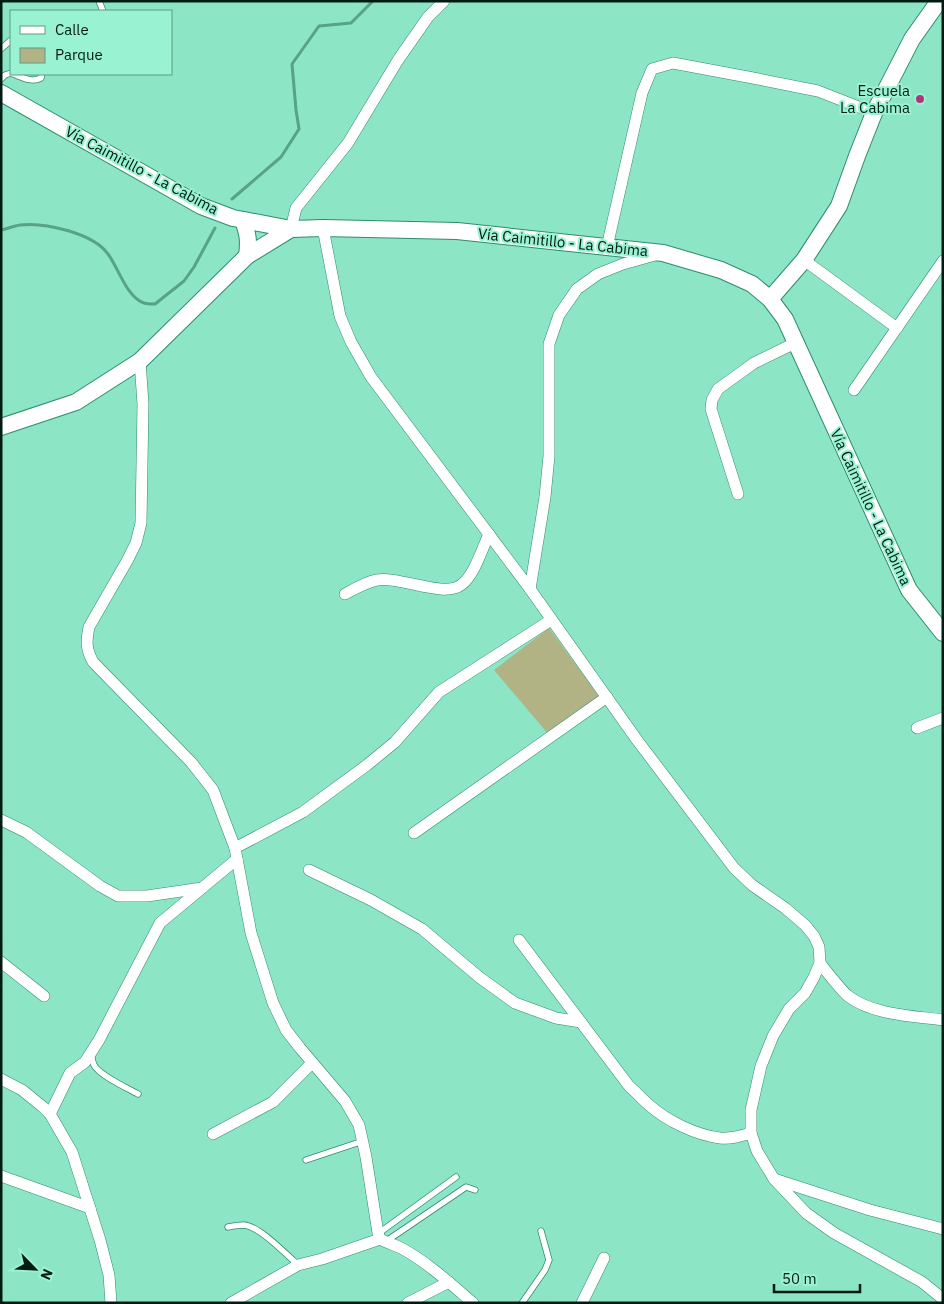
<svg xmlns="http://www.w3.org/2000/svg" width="944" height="1304" viewBox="0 0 944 1304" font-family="'IBM Plex Sans',sans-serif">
<rect width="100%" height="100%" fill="#8ce5c5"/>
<polygon fill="#b1b385" points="549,628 600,698 549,735 494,670"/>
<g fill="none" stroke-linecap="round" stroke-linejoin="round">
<g stroke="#57a288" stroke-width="3">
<polyline points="232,199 281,157 299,129 296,110 292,64 319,26 351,23 373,1"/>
<path d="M1,230C7,229 13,226 20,225C44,222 93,233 108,254C118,267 127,298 144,303C147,304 152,304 155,304L184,281L194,267L215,228"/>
</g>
<defs>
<g id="lane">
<polyline points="99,1 103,11"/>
<polyline points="1,49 11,40"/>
<path d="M13,74C22,77 31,83 41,78L42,74"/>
<polyline points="1,79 5,75 11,73"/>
<path d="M91,1053C92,1057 92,1061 94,1065C99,1075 127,1088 138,1094"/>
<polyline points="306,1160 363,1141"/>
<path d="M228,1227C233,1226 239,1225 244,1225C259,1226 286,1254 298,1265"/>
<polyline points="379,1233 456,1177"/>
<polyline points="385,1242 466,1187 475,1190"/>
<polyline points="522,1303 545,1270 549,1260 541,1231"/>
</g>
<g id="street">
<polyline points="323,228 340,316 351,342 371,377 530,589 637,740 734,868 752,885 785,908 805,925 814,936 819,947 820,963 814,977 805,993 789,1009 773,1036 761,1066 751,1110 751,1133 757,1151 774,1179 806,1213 834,1233 922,1282 943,1299"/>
<polyline points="291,229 296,208 348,143 398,60 428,17 444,1"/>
<polyline points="607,247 642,93 652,69 673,63 753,78 818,91 874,113"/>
<polyline points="804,260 897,328"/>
<path d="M140,361L143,404L141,523L136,543L127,561L89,627C86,642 86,649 93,662L191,762L213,790L235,848L251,933L273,1003L286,1030L300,1048L345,1101L359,1125L366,1157L378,1233L380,1239C387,1243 395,1245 401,1248C426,1261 452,1285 473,1303"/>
<polyline points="854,390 943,261"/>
<polyline points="738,494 711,409 712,400 718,389 754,363 795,343"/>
<polyline points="530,589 545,497 549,456 549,344 559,315 577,289 598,274 623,264 655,255"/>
<path d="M345,594C354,589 366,582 377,580C399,576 444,598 461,585C474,576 482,549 489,534"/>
<polyline points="917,728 943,718"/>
<polyline points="1,820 26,832 100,886 118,896 147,896 202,888"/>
<polyline points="414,833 607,697"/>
<polyline points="235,848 303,812 367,765 395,742 439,692 551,620"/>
<polyline points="309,870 371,900 422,929 479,977 515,1003 556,1018 581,1022"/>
<path d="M519,940L629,1086C636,1092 642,1099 649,1105C667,1121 696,1135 720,1138C731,1139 741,1136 751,1133"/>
<polyline points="1,962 44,996"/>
<path d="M820,963C827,972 840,989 848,996C873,1015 913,1016 943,1020"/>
<polyline points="1,1079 22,1090 43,1107 50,1114 72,1152 100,1240 109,1275 111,1303"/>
<polyline points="50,1114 70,1073 85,1062 99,1040 160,923 237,859"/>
<polyline points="213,1134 273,1102 312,1063"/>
<polyline points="1,1176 90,1208"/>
<polyline points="774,1179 870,1210 943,1229"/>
<polyline points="231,1303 298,1265 322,1259 380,1239"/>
<polyline points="408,1303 449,1282"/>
<polyline points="582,1303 604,1258"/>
</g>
<g id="secondary">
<polyline points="1,93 201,206 233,218 291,229 323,228 457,231 663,253 721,270 752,284 770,299 785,319 909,590 943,633"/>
<path d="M243,220C248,235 249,240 247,256"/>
<polyline points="770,299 804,260 839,206 857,156 874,113 912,39 934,8 940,1"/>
<polyline points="1,427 76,402 140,361 247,256 291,229"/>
</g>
</defs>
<use href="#lane" stroke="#2e8c6f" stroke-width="7"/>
<use href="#street" stroke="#2e8c6f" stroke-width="12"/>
<use href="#secondary" stroke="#2e8c6f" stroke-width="18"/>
<use href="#lane" stroke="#fff" stroke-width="5.5"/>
<use href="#street" stroke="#fff" stroke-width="11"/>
<use href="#secondary" stroke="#fff" stroke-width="16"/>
</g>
<circle fill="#b3327d" stroke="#99f2d2" stroke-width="2" cx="920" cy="99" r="5"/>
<g text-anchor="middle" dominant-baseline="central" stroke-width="4" stroke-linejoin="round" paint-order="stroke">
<g font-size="15" fill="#001b12" stroke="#99f2d2" text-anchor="end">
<text x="910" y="90">Escuela<tspan x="910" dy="17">La Cabima</tspan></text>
</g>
<g font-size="15" fill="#001b12" stroke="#99f2d2">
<text transform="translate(142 170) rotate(28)">Vía Caimitillo - La Cabima</text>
<text transform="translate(563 242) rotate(6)">Vía Caimitillo - La Cabima</text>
<text transform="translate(871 507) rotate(65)">Vía Caimitillo - La Cabima</text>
</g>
</g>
<rect width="944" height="1304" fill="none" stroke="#001b12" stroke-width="5"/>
<rect x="10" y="10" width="162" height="65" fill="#99f2d2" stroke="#5c9c85"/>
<rect x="20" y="26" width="25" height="8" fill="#ffffff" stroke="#5c9c85"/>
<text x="55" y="35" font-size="15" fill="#001b12">Calle</text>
<rect x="20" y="48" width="25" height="15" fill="#b1b385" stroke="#5c9c85"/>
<text x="55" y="60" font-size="15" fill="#001b12">Parque</text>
<g transform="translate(35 1269) rotate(114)" stroke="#99f2d2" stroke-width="4" paint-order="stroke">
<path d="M0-4L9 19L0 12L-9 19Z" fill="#001b12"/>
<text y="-8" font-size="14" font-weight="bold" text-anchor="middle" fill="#001b12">N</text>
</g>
<path d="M774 1284v8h86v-8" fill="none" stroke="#001b12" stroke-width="2.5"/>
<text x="782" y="1284" font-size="15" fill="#001b12" stroke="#99f2d2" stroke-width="4" paint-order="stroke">50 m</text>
</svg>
